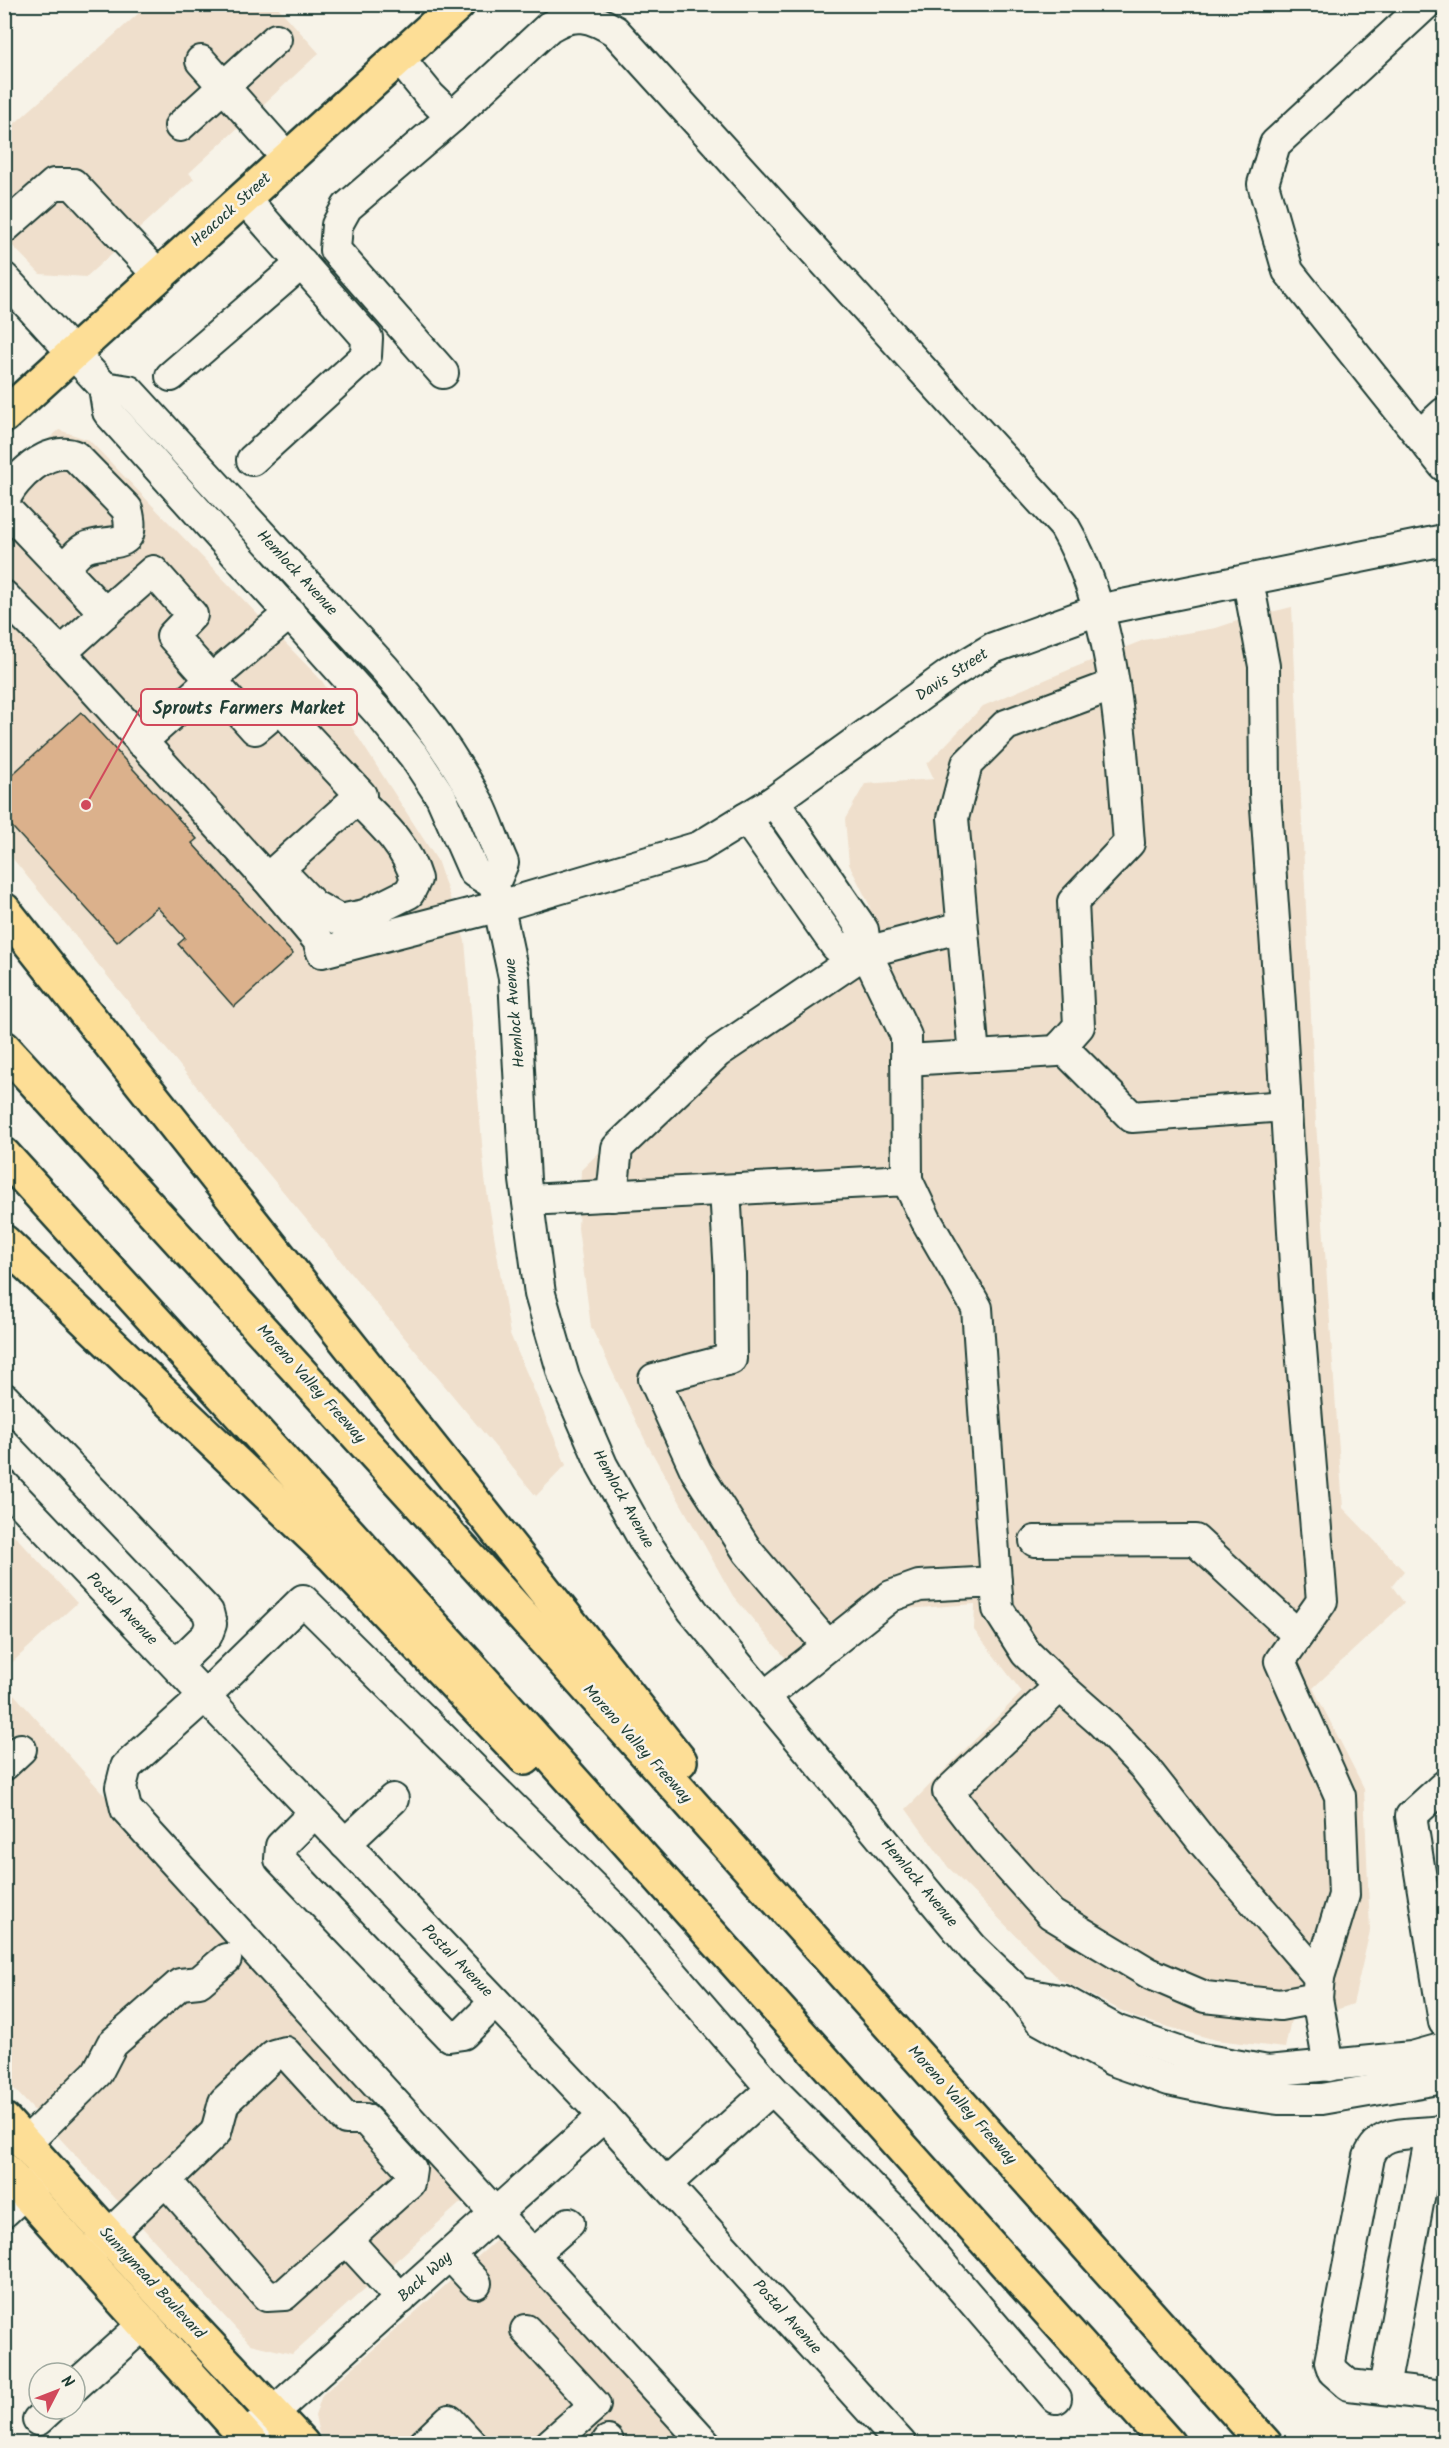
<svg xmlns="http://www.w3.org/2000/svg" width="1449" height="2448" viewBox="0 0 1449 2448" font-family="Kalam,sans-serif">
<rect width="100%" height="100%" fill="#f7f3e8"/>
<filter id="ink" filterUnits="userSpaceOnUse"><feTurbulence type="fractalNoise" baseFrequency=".0167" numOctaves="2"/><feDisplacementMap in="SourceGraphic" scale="12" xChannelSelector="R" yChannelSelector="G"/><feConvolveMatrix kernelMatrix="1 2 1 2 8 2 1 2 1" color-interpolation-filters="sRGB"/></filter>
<g filter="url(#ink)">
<g fill="#efdfcc">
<polygon points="148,5 276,5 319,53 189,173 194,179 86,277 40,274 5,238 4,133"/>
<polygon points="59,430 89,440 322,681 437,860 465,941 485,1179 510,1334 566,1465 536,1496 218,1113 5,849 4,477"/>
<polygon points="1292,607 1316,1123 1343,1508 1404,1571 1392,1586 1404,1603 1313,1688 1364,1788 1370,1931 1353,2004 1333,2011 1292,2015 1285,2048 1216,2040 1136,2018 1059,1979 948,1867 906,1809 1022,1692 974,1630 975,1604 890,1610 805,1681 733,1596 646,1442 591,1327 578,1228 581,1170 675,1079 875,936 869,904 849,864 845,819 865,784 934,779 927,764 983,706 1078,666 1144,640 1216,628 1246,618"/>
<polygon points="5,1525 77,1603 5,1669 4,1669"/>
<polygon points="4,1683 466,2198 292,2354 250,2344 5,2079"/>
<polygon points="501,2236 688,2443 328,2443 319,2434 315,2416 322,2395"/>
</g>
<polygon fill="#dbb18c" stroke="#1f3d34" stroke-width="1.5" points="81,712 197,839 192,843 293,954 234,1007 178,944 185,938 157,907 117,942 4,818 4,782"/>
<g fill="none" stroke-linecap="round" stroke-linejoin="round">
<defs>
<g id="minor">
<polyline points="1426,4 1275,144 1263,184 1288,271 1444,466"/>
<path d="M399,58L430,96L452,117L549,27C574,11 591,16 615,31L1064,526C1117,617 1121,740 1129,843L1073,902L1079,1026L1057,1051L906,1060"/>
<polyline points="201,61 288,159"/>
<polyline points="180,126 276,39"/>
<polyline points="244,198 367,338 366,356 252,460"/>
<polyline points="4,228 54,184 73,184 159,276"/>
<polyline points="4,278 104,387 108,412 379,713 414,756 441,797 474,872 494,884"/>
<polyline points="443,373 335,250 337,225 347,207 452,117"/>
<polyline points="171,376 302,263"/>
<path d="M104,387L129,391L385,669C420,710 452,754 478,802C488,821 494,843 503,863L494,884L514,978L525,1180L540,1294L564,1377L602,1465L645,1542L693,1611L973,1948L1020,1993L1040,2020L1112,2060L1169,2080L1226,2092L1278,2099H1322L1444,2078"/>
<polyline points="1421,434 1444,413"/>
<path d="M4,501C14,477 49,445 75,456L127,509C139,554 108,537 85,548C77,552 70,562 64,569"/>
<polyline points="4,507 105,613 153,571 192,615 172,636 211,680 141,742"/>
<polyline points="1248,581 1264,666 1265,793 1280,1005 1297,1300 1322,1601 1280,1661 1340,1796 1344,1895 1319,1977 1317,1998 1329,2066"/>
<polyline points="4,596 61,653"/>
<polyline points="105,613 61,653 267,879"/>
<polyline points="290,613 211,680 255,729 280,708 361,795 267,879 318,940 322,952 500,906 699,847 774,801 950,674 993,648 1098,610 1444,540"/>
<polyline points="774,801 863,930 866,952 906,1036 907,1180"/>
<polyline points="746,818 836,946 866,952"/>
<path d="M289,880L313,905L340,920L365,915L409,893L416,879C406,845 381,823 357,799"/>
<polyline points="1061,1046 1132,1117 1286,1106"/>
<polyline points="974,1056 953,818 967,764 1006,725 1114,685"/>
<polyline points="725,1190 730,1274 731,1359 654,1379 696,1471 748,1552 827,1645"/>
<polyline points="612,1196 617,1148 718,1052 866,952 962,927"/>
<polyline points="528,1200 907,1180 926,1220 977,1308 996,1582"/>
<polyline points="4,1398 208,1612 211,1624 207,1635 176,1665"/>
<polyline points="4,1485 604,2116 901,2444"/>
<polyline points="1035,1541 1195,1540 1298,1635"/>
<polyline points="1060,1686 1101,1722 1144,1767 1203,1842 1319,1977"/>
<polyline points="765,1696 891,1596 919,1586 996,1582 998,1609 1026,1653 1060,1686 948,1792 985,1840 1051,1914 1149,1973 1205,1997 1280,2005 1317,1998"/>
<polyline points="4,1765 21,1749"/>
<polyline points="1444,1786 1411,1816 1444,2022"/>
<polyline points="315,1812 281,1846 280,1859 449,2036 463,2034 495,2002"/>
<polyline points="345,1844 393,1799"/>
<polyline points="1020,1993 1064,2001 1118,2031 1196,2058 1268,2071 1412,2057 1444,2048"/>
<path d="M1444,2130C1416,2137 1381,2125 1369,2157L1330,2362L1333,2371L1349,2385L1444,2396"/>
<polyline points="25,2144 97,2073 112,2044 180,1984 199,1982 226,1959"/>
<polyline points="666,2184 772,2089 904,2221 1056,2398"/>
<polyline points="4,2212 42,2177"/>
<polyline points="346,2239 401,2299"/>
<polyline points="91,2252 216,2132 224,2102 274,2055 285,2052 346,2119 365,2119 411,2169 409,2183 284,2295 267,2296 165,2180"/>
<polyline points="450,2255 476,2283"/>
<polyline points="533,2255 569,2223"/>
<polyline points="526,2330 595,2405 550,2444"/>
<polyline points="75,2386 144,2324"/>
<polyline points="1384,2388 1431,2133"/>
<polyline points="38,2420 50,2409"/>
<polyline points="246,2437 604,2116"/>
<polyline points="424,2444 449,2420 471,2444"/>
<polyline points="606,2444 608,2441"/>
<polyline points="706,2444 126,1809 121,1787 126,1767 205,1696 303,1600 630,1924 772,2089"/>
</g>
<g id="major">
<polyline points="4,416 458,4"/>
<polyline points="4,2120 171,2305 302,2444"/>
<polyline points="4,2169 252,2444"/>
</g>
<g id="highway">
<polyline points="4,910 680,1761"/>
<polyline points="4,1048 550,1646 1265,2444"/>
<polyline points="4,1155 496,1695 1168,2444"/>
<polyline points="4,1242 332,1555 525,1758"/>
</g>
</defs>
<use href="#minor" stroke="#1f3d34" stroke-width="34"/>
<use href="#major" stroke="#1f3d34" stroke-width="38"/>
<use href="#highway" stroke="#1f3d34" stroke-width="38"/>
<use href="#minor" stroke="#f7f3e8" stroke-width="30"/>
<use href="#major" stroke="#fdde96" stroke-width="33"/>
<use href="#highway" stroke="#fdde96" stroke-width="33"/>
</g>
</g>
<g text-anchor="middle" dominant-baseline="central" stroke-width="5" stroke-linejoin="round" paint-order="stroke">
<g font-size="16" fill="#1f3d34" stroke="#f7f3e8">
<text transform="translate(231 210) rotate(-42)">Heacock Street</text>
<text transform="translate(297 573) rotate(47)">Hemlock Avenue</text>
<text transform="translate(952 675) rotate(-33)">Davis Street</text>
<text transform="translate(515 1013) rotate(-95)">Hemlock Avenue</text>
<text transform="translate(311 1384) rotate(48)">Moreno Valley Freeway</text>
<text transform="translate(623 1499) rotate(61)">Hemlock Avenue</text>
<text transform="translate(122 1609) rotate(46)">Postal Avenue</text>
<text transform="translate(637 1744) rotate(48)">Moreno Valley Freeway</text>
<text transform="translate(919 1883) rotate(50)">Hemlock Avenue</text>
<text transform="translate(457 1961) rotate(46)">Postal Avenue</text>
<text transform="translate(962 2105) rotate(48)">Moreno Valley Freeway</text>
<text transform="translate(425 2277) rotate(-42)">Back Way</text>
<text transform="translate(152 2283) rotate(47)">Sunnymead Boulevard</text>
<text transform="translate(787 2317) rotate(48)">Postal Avenue</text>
</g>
</g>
<path fill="none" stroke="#d1495b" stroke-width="2" d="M86 805L141 707"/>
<circle fill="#d1495b" stroke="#f7f3e8" stroke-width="2" cx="86" cy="805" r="6"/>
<rect fill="#f7f3e8" stroke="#d1495b" stroke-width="2" x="141" y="689" width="216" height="36" rx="6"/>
<g font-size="18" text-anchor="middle" font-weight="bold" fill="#1f3d34">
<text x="249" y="714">Sprouts Farmers Market</text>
</g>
<rect width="1449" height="2448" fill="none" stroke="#f7f3e8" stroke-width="24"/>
<rect x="12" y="12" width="1425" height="2424" fill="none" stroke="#1f3d34" stroke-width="2" filter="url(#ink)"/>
<g transform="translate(57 2391) rotate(48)"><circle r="28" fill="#f7f3e8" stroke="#a1aaa0" stroke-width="1.5"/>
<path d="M0-4.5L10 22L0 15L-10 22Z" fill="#d1495b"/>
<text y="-9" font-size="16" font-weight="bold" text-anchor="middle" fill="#1f3d34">N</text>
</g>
</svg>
